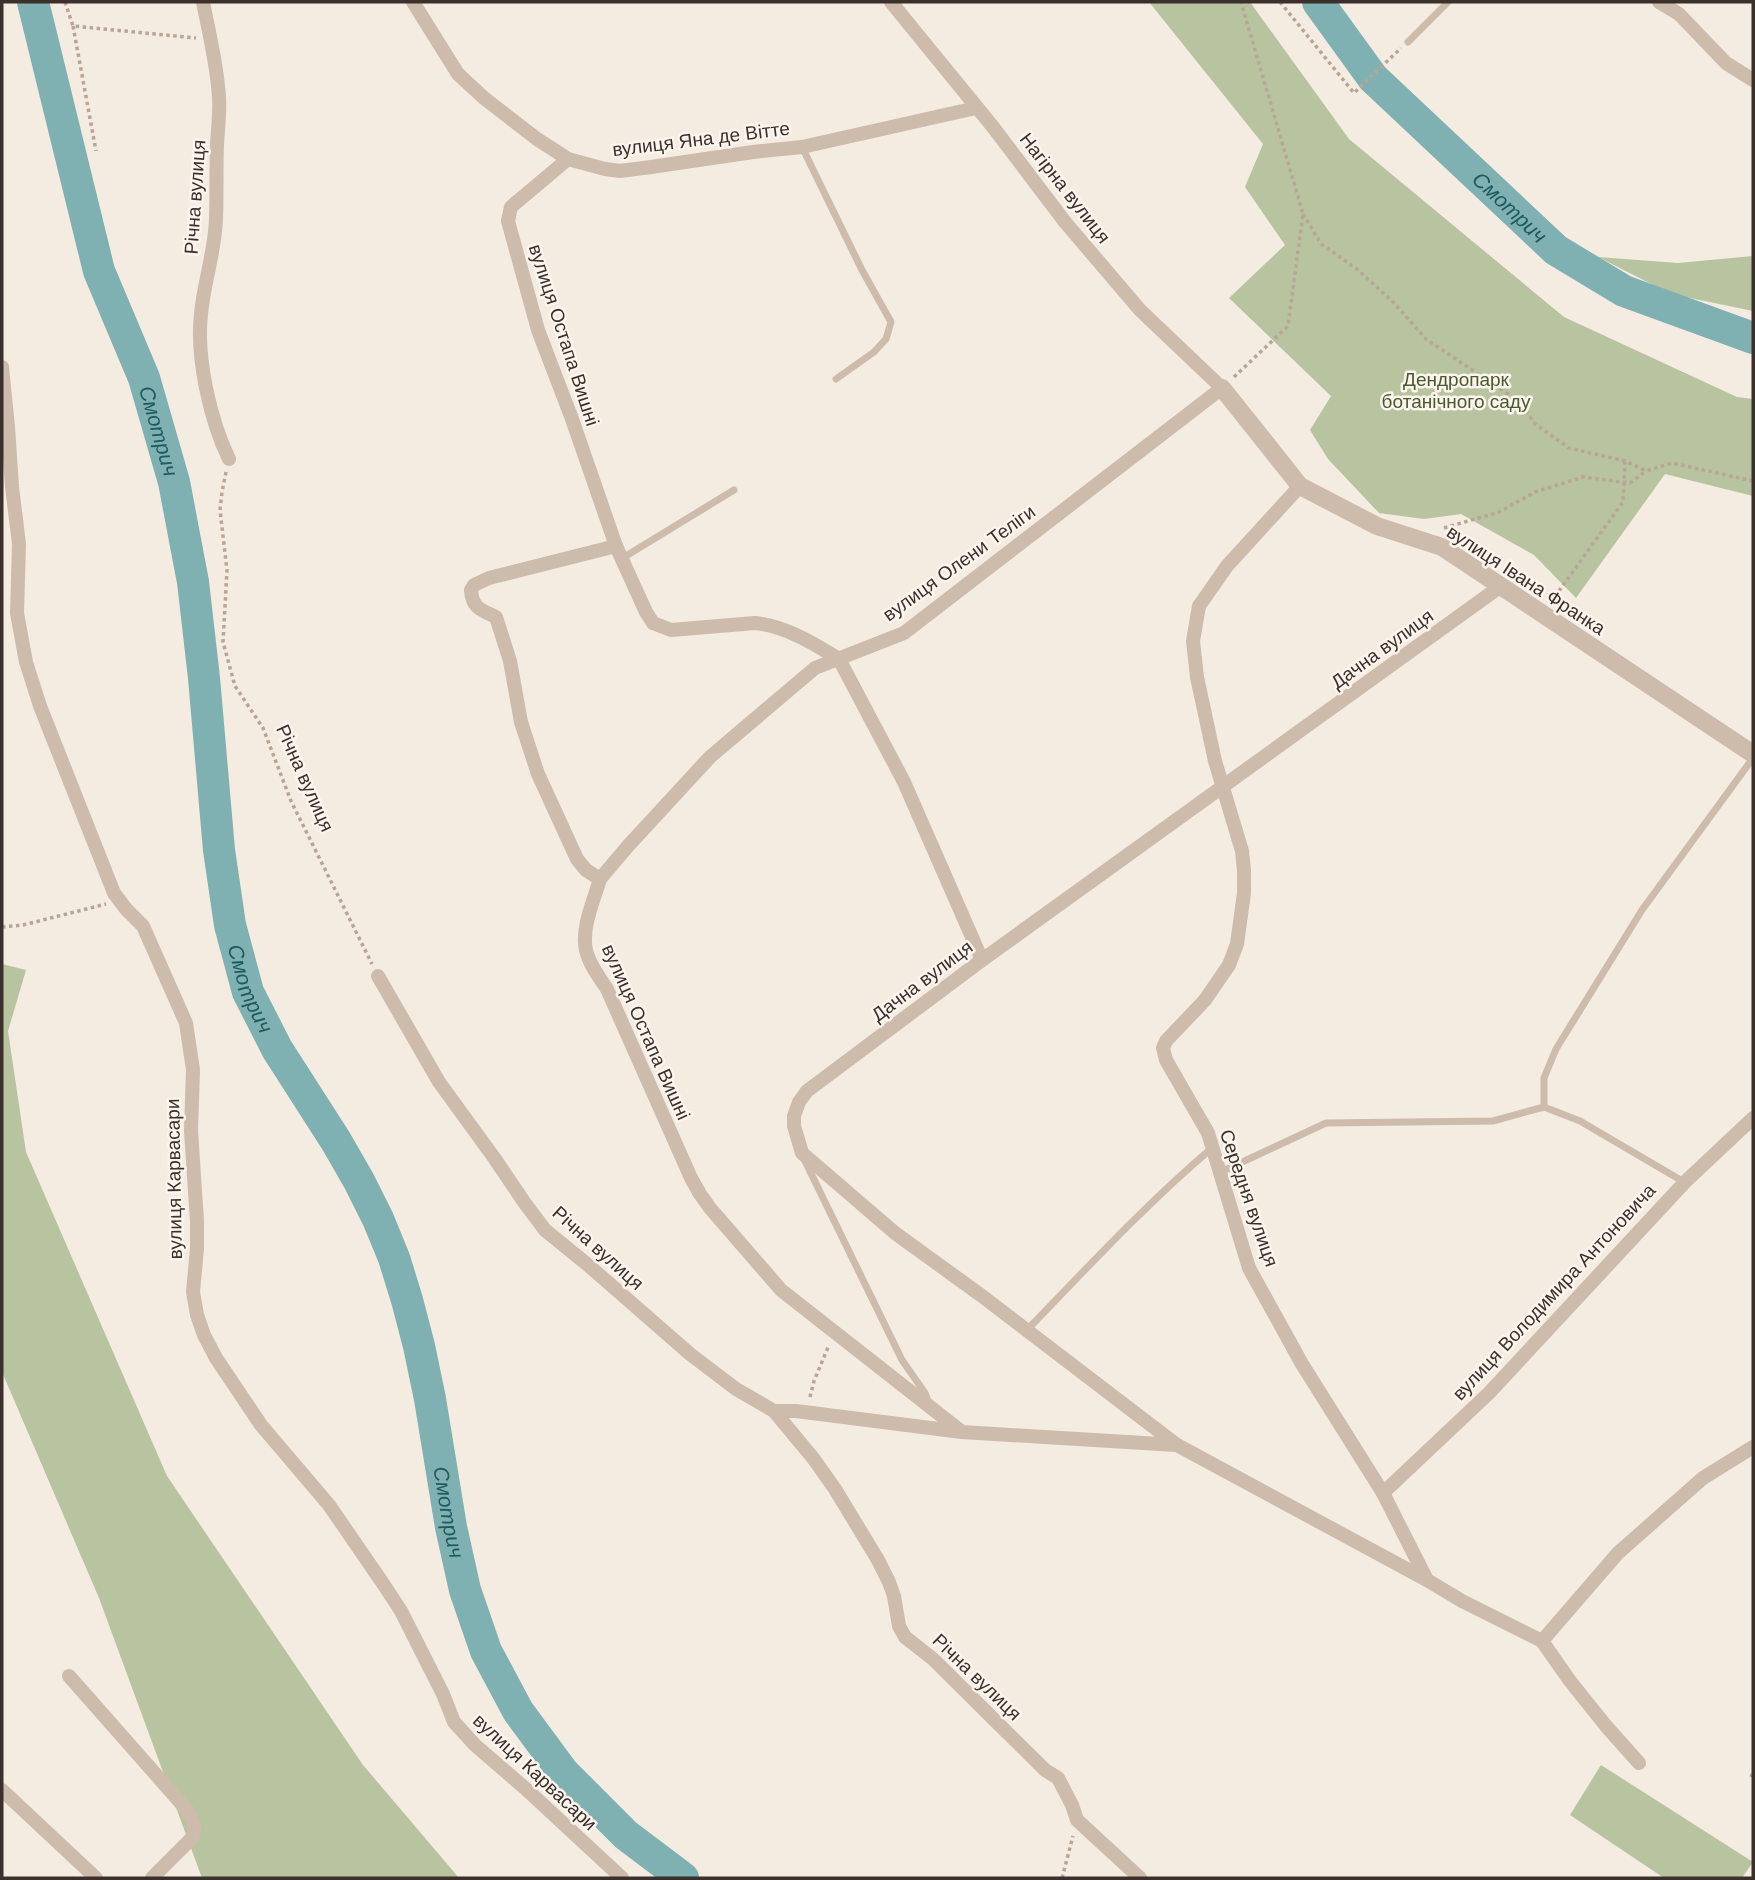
<svg xmlns="http://www.w3.org/2000/svg" width="1755" height="1880" viewBox="0 0 1755 1880" font-family="Helvetica,sans-serif">
<rect width="100%" height="100%" fill="#f4ebe1"/>
<g fill="#b8c4a0">
<polygon points="1149,2 1250,2 1349,139 1564,317 1737,397 1753,399 1753,496 1665,474 1576,598 1534,555 1461,514 1424,519 1379,513 1328,459 1310,430 1331,396 1229,298 1285,245 1245,187 1263,144"/>
<polygon points="1753,256 1753,311 1671,294 1598,257 1678,263"/>
<polygon points="2,964 26,970 8,1031 26,1152 167,1476 363,1765 459,1878 202,1878 99,1598 2,1372"/>
<polygon points="1601,1765 1753,1862 1742,1878 1664,1878 1570,1815"/>
</g>
<g fill="none" stroke-linecap="round" stroke-linejoin="round">
<g stroke="#7fb0b2" stroke-width="32">
<path id="s1" d="M33,2L99,271L144,378L174,482L193,582L204,678L219,850L230,925L248,992L277,1049L336,1141L359,1181L378,1219L394,1258L407,1300L419,1346L430,1399L451,1527L465,1590L486,1651L518,1711L563,1772L626,1835L683,1878"/>
<path id="s2" d="M1318,2L1373,78L1556,250L1624,291L1753,338"/>
</g>
<g stroke="#b9a596" stroke-width="3.5" stroke-dasharray="3.5 3.5" stroke-linecap="butt">
<polyline points="65,2 73,26 196,38"/>
<polyline points="1280,2 1354,93 1401,48"/>
<polyline points="73,26 96,151"/>
<polyline points="1303,214 1321,244 1357,269 1393,302 1426,339 1520,402 1535,424 1569,448 1625,461 1646,471 1672,463 1753,481"/>
<polyline points="1234,377 1288,326 1303,214 1241,2"/>
<polyline points="226,472 222,492 220,510 227,570 223,642 235,686 263,728 291,801 372,964"/>
<polyline points="1444,528 1499,512 1535,492 1583,477 1630,483 1646,471"/>
<polyline points="1547,595 1556,595 1623,502 1625,462"/>
<polyline points="2,927 23,925 106,904"/>
<polyline points="810,1397 814,1381 829,1345"/>
<polyline points="1751,1777 1753,1773"/>
<polyline points="1062,1878 1073,1836"/>
</g>
<g stroke="#cdbbac" stroke-width="7">
<polyline points="1408,42 1448,2"/>
<polyline points="802,147 862,270 891,322 886,339 874,352 836,379"/>
<polyline points="621,559 734,490"/>
<polyline points="1544,1107 1544,1078 1556,1049 1642,910 1753,758"/>
<polyline points="804,1159 902,1360 925,1393 929,1404"/>
<polyline points="1221,1172 1326,1123 1493,1121 1544,1107 1580,1121 1684,1182"/>
<path d="M1027,1330C1087,1268 1146,1204 1212,1148"/>
</g>
<g stroke="#cdbbac" stroke-width="14">
<path d="M203,2C209,33 217,64 219,97C220,113 218,128 217,144C216,169 217,194 216,219C215,251 204,282 201,314C196,357 210,420 229,459"/>
<polyline points="413,2 458,74 484,98 537,139 568,159 605,169 620,171 651,167 753,152 802,147 976,108"/>
<polyline points="1659,2 1679,14 1726,63 1753,80"/>
<path d="M568,159L511,207L508,221L538,330L572,419L616,546L646,612L653,623L671,630L755,623C785,626 813,643 839,659L904,782L982,960"/>
<polyline points="2,367 8,427 12,487 19,544 17,613 26,662 40,706 114,893 126,909 143,926 186,1023 193,1070 191,1131 197,1221 197,1248 193,1292 197,1315 204,1335 216,1358 261,1425 329,1505 384,1585 401,1611 443,1694 454,1722 475,1745 526,1789 622,1878"/>
<polyline points="1300,486 1227,566 1199,606 1193,641 1197,677 1215,761 1242,851 1244,871 1244,893 1237,944 1229,965 1205,1000 1166,1041 1163,1048 1166,1060 1208,1133 1249,1268 1302,1364 1383,1493 1427,1580"/>
<path d="M616,546L489,578L474,585L471,590C472,608 481,610 496,617L510,661L521,722L538,774L577,859L586,870L600,879C594,900 581,928 586,950C589,964 599,977 607,989L691,1178L700,1194L710,1208L781,1290L962,1432"/>
<polyline points="1501,586 982,960 807,1091 799,1102 794,1116 794,1126 802,1153 895,1233 982,1296 1177,1445 1427,1580 1462,1601 1542,1641 1570,1681 1606,1726 1639,1763"/>
<polyline points="600,879 628,846 710,757 815,668 904,633 1222,388 1140,310 1065,222 993,127 891,2"/>
<polyline points="378,976 439,1082 495,1159 524,1202 545,1230 588,1265 690,1354 736,1389 774,1411 813,1458 835,1489 878,1560 889,1582 894,1596 899,1626 905,1637 933,1659 1045,1770 1058,1778 1072,1805 1077,1820 1140,1878"/>
<polyline points="774,1411 796,1411 962,1432 1176,1445"/>
<polyline points="1383,1493 1489,1393 1685,1182 1753,1118"/>
<polyline points="1542,1641 1618,1553 1703,1478 1753,1447"/>
<polyline points="69,1676 188,1811 195,1827 192,1838 152,1878"/>
<polyline points="2,1790 96,1878"/>
</g>
<polyline stroke="#cdbbac" stroke-width="18" points="1222,388 1300,486 1377,526 1442,547 1753,754"/>
</g>
<g text-anchor="middle" dominant-baseline="central" stroke-width="5" stroke-linejoin="round" paint-order="stroke">
<g font-size="19" fill="#3b302b" stroke="#fbf5ee">
<text transform="translate(701 139) rotate(-7)">вулиця Яна де Вітте</text>
<text transform="translate(1065 188) rotate(52)">Нагірна вулиця</text>
<text transform="translate(195 197) rotate(-86)">Річна вулиця</text>
<text transform="translate(564 335) rotate(72)">вулиця Остапа Вишні</text>
<text transform="translate(959 563) rotate(-36)">вулиця Олени Теліги</text>
<text transform="translate(1526 580) rotate(33)">вулиця Івана Франка</text>
<text transform="translate(1382 649) rotate(-36)">Дачна вулиця</text>
<text transform="translate(305 778) rotate(66)">Річна вулиця</text>
<text transform="translate(922 981) rotate(-37)">Дачна вулиця</text>
<text transform="translate(646 1032) rotate(66)">вулиця Остапа Вишні</text>
<text transform="translate(174 1179) rotate(-91)">вулиця Карвасари</text>
<text transform="translate(1249 1198) rotate(71)">Середня вулиця</text>
<text transform="translate(598 1248) rotate(42)">Річна вулиця</text>
<text transform="translate(1554 1292) rotate(-47)">вулиця Володимира Антоновича</text>
<text transform="translate(977 1677) rotate(44)">Річна вулиця</text>
<text transform="translate(535 1772) rotate(43)">вулиця Карвасари</text>
</g>
<g font-size="19" fill="#4a5a2e" stroke="#fbf5ee">
<text x="1456" y="379">Дендропарк<tspan x="1456" dy="22">ботанічного саду</tspan></text>
</g>
<g font-size="21" font-style="italic" fill="#1f5a5e" stroke="#fbf5ee">
<text stroke="none"><textPath href="#s2" startOffset="282">Смотрич</textPath></text>
<text stroke="none"><textPath href="#s1" startOffset="448">Смотрич</textPath></text>
<text stroke="none"><textPath href="#s1" startOffset="1015">Смотрич</textPath></text>
<text stroke="none"><textPath href="#s1" startOffset="1582">Смотрич</textPath></text>
</g>
</g>
<rect width="1755" height="1880" fill="none" stroke="#3b302b" stroke-width="7"/>
</svg>
